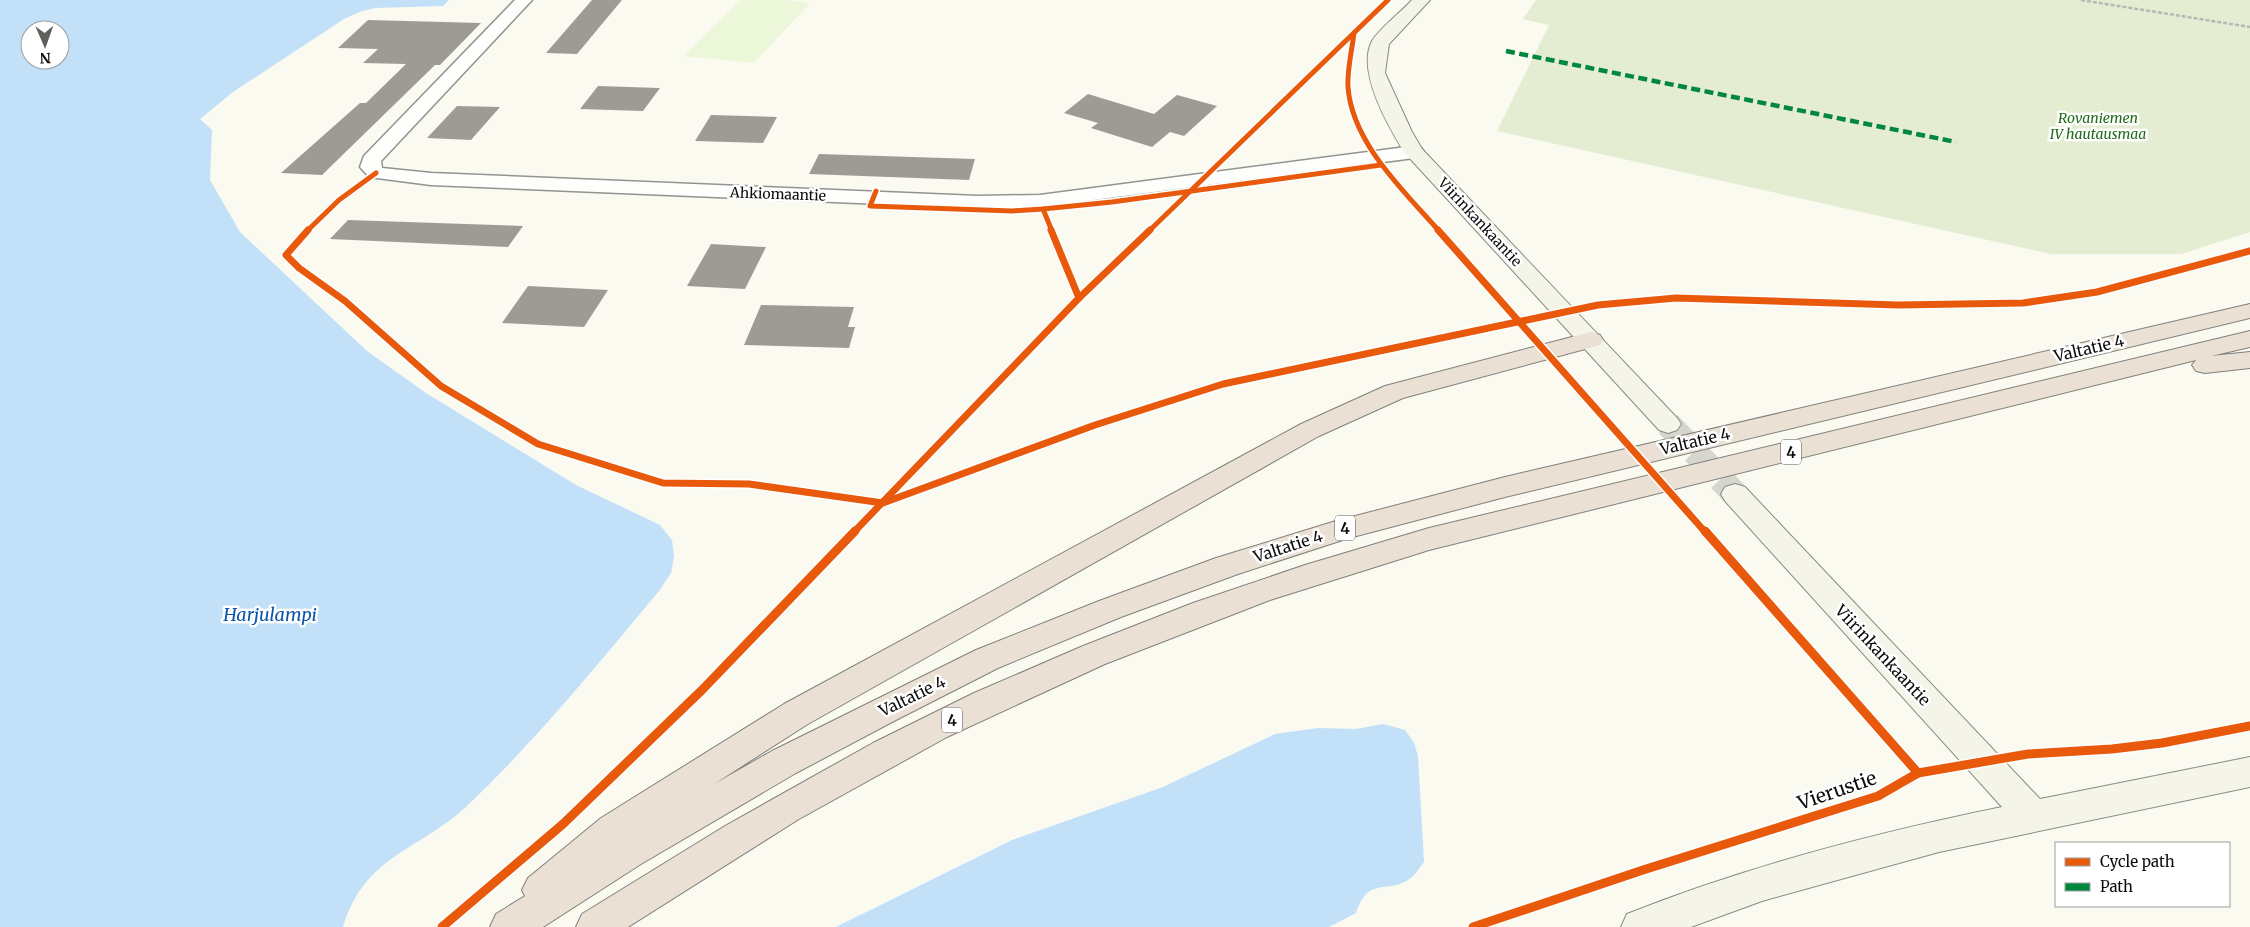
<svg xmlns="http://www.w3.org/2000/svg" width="2250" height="927" viewBox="0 0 2250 927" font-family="Merriweather,serif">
<rect width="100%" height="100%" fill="#fafaf0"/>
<polygon fill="#e4edd2" points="1536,0 2250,0 2250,232 2181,254 2051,254 1497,131 1549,25 1523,19"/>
<polygon fill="#ebf7d8" points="741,0 784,0 810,3 754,63 684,56"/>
<g fill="#c2e1f8" fill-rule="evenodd">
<path d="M0,0H449L443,6L375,8L362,11L344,19L233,92L200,119L212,130L210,180L240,232L367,351L426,393L576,485L660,525L672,540L674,556L671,573L659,591C598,664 538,738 469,804C420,851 365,854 343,927H0ZM30,30H60V60H30Z"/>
<path d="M1383,724L1405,730L1414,743L1418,756L1424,862C1420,867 1416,874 1411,878C1386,896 1370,874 1356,913L1329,927H836L1012,840L1163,787L1275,734L1318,728L1356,729Z"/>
</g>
<g fill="#9d9b96">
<polygon points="592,0 622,0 577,54 546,53"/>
<polygon points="368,20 481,23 440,65 435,65 322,175 281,173 360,103 366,103 406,64 363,63 378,49 338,48"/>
<polygon points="598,86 660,88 643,111 580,109"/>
<polygon points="1088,94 1154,114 1177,95 1217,106 1184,136 1170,132 1152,147 1091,128 1098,123 1064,113"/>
<polygon points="457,106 500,107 471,140 427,138"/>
<polygon points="711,115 777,117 763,143 695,141"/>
<polygon points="819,154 975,159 969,180 809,174"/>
<polygon points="348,220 523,226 508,247 330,239"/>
<polygon points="711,244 766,247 745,289 687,286"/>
<polygon points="528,286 608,290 584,327 502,323"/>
<polygon points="761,305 854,307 848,327 855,327 849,348 744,345"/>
</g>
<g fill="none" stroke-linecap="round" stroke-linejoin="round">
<polyline stroke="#d6d6ce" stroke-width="26" stroke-dasharray="26 12" stroke-linecap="butt" points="1668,424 1735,494"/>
<defs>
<polygon id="street" points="515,0 532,0 381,161 382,168 431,173 978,196 1040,195 1414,146 1421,148 1424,152 1421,156 1414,158 1040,207 978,208 431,185 369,177 360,167 364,156"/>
<g id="secondary">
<path d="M1412,0H1430L1389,44L1385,73L1412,132L1422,149L1677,418L1681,424L1677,430L1668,433L1659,430L1404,152C1388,126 1356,71 1372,41C1380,28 1401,12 1412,0Z"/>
<path d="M1735,484L1745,487L2040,799L2250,757V787L1939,852L1762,901L1691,927H1621L1627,914C1747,866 1875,833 2002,807L1725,501L1721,494L1725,487Z"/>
</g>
<g id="highway">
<polygon points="2250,304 2250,318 1505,497 1349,538 1238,574 1121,617 998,668 894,721 796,773 641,864 543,927 490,927 496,914 525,896 522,890 528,878 601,818 784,704 1301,424 1385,386 1591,332 1600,335 1603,340 1600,345 1403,398 1319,436 808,724 714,784 772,751 976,650 1099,601 1216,558 1336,521 1505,477"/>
<polygon points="2250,331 2250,347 2211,356 2250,352 2250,368 2205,373 2196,371 2192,365 2196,360 1429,550 1270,600 1105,664 947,737 799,819 628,927 576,927 582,914 725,826 873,743 974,693 1083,646 1193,603 1305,565 1429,528"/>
</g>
</defs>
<use href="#street" stroke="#93938f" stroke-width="3"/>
<use href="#secondary" stroke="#8a8a85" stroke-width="2"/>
<use href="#highway" stroke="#80807c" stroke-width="2"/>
<polyline stroke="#b7b7b5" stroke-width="2.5" stroke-dasharray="4 2" stroke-linecap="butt" points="2081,0 2250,27"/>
<use href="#street" fill="#fefefd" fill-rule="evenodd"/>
<use href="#secondary" fill="#f4f4e8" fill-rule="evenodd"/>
<use href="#highway" fill="#eae0d3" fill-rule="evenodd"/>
<polyline stroke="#00873e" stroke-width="4.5" stroke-dasharray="9 4.5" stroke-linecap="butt" points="1506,51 1956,142"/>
<defs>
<g id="cycleway-far2">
<path d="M1354,33C1352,50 1347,70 1348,87C1352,143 1404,191 1439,231"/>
<polyline points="876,191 870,206 1012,211 1043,209 1112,202 1381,165"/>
<polyline points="1043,209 1052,231"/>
<polyline points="307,231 339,200 376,173"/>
<polyline points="1149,231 1388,0"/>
</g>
<g id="cycleway-far1">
<polyline points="308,230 286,255 299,268 345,301 441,386 538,444 663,483 749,484 883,503 1095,425 1223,384 1598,305 1676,298 1898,305 2023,303 2097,292 2250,251"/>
<polyline points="1051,230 1079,298"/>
<polyline points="1438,230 1706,533"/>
<polyline points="853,533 1079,298 1150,230"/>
</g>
<g id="cycleway">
<polyline points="1705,531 1918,773"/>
<polyline points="442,927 563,824 702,690 855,531"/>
<polyline points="1473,927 1643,870 1878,796 1918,773 2028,754 2112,749 2162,743 2250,726"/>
</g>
</defs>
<use href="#cycleway-far2" stroke="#fff" stroke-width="8"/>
<use href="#cycleway-far1" stroke="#fff" stroke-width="10"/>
<use href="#cycleway" stroke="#fff" stroke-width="12"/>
<use href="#cycleway-far2" stroke="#e8590c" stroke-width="5"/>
<use href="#cycleway-far1" stroke="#e8590c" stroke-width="7"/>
<use href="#cycleway" stroke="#e8590c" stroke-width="9"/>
</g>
<g text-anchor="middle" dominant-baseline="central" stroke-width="5" stroke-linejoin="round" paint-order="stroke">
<g font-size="14" font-style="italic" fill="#206a16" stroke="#fff">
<text x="2098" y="118">Rovaniemen<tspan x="2098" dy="16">IV hautausmaa</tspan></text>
</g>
<g font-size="14" fill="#0c0c0c" stroke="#fff">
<text transform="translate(778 194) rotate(2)">Ahkiomaantie</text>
<text transform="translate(1480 222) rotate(47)">Viirinkankaantie</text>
</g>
<g fill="#fff" stroke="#555" stroke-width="1">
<rect x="1781" y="439.5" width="20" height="25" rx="4"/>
<rect x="1335" y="515.5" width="20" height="25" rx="4"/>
<rect x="942" y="707.5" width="20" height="25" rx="4"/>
</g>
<g font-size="15" font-weight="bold" fill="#0c0c0c">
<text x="1791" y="452">4</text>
<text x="1345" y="528">4</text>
<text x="952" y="720">4</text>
</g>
<g font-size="16" fill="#0c0c0c" stroke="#fff">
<text transform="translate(2089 348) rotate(-13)">Valtatie 4</text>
<text transform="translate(1695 441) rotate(-13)">Valtatie 4</text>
<text transform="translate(1288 546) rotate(-18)">Valtatie 4</text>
<text transform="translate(1883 655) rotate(47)">Viirinkankaantie</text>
<text transform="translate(912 696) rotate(-26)">Valtatie 4</text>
</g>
<g font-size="18" font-style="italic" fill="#0a54aa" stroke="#fff">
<text x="270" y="614">Harjulampi</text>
</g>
<g font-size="19" fill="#0c0c0c" stroke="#fff">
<text transform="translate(1837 790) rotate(-19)">Vierustie</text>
</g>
</g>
<rect x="2055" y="842" width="175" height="65" fill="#ffffff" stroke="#9e9e9e"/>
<rect x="2065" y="858" width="25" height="8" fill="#e8590c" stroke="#9e9e9e"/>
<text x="2100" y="867" font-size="15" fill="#0c0c0c">Cycle path</text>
<rect x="2065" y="883" width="25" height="8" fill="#00873e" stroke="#9e9e9e"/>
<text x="2100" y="892" font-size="15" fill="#0c0c0c">Path</text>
<g transform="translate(45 45) rotate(178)"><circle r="24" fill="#ffffff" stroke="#9e9e9e"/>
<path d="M0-4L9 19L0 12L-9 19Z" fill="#5f5f5c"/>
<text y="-8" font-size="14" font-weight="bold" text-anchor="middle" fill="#0c0c0c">N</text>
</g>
</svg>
